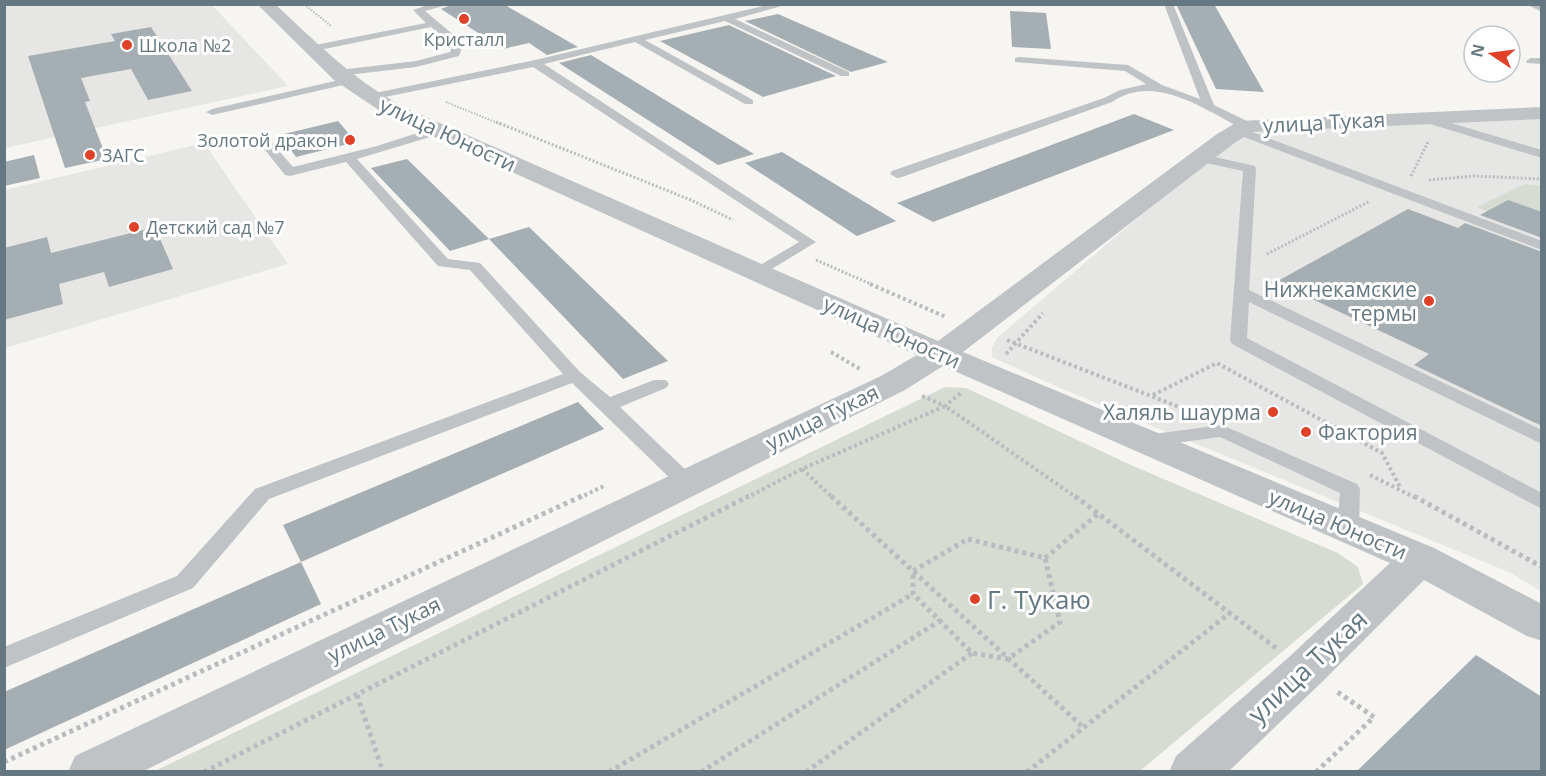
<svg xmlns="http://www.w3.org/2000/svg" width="1546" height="776" viewBox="0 0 1546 776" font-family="'Open Sans',sans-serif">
<rect width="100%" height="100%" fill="#f6f5f2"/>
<g fill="#e6e7e5">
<polygon points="4,5 212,5 288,86 5,148"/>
<polygon points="1541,116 1541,591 1511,573 1067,391 992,357 992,347 998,337 1221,147 1252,129"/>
<polygon points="204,143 288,264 5,348 4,190"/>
</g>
<g fill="#d7dcd3">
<polygon points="1524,184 1541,186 1541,233 1477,207"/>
<polygon points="945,387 966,388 1133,466 1338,553 1358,567 1363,584 1140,771 155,771"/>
</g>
<g fill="#a5afb3">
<polygon points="453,4 503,4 578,47 547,55 529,43 503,49 441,9"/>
<polygon points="1176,4 1214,4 1264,92 1216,89"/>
<polygon points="1010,11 1046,13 1051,49 1012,47"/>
<polygon points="778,14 888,62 851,72 745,21"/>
<polygon points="729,25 836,76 763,97 660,41"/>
<polygon points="151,27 192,91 148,100 131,69 81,78 90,101 85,102 107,159 65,168 28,56 115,41 111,34"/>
<polygon points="591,55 754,154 718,165 559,63"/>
<polygon points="1134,114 1174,130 933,222 897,203"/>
<polygon points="338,121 356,142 296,157 280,135"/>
<polygon points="782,152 896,221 857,236 745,163"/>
<polygon points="34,155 40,178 4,186 4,162"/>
<polygon points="407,159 489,239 450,251 371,168"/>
<polygon points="1508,200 1542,212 1542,238 1480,215"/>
<polygon points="1408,209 1458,228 1465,223 1542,252 1542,426 1414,365 1429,354 1276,282"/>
<polygon points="155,227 173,269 109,287 104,272 59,284 63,304 4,320 4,248 47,237 51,253"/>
<polygon points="529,227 668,361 623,379 489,239"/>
<polygon points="578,402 604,429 301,562 283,525"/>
<polygon points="301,562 321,604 4,750 4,692"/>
<polygon points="1476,655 1542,697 1542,771 1357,771"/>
</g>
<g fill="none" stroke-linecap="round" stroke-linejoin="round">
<g stroke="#b9bcbe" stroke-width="2" stroke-dasharray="1.5 1.5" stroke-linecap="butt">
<polyline points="304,4 331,26"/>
<polyline points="446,102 500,124"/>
</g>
<g stroke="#b9bcbe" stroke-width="3" stroke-dasharray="2 2" stroke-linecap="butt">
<polyline points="496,122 691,200 733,220"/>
<polyline points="1411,176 1429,140"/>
<polyline points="1429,180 1474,176 1542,179"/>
<polyline points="1267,254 1370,201"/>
<polyline points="816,260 873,285"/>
</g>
<g stroke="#b9bcbe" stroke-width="4" stroke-dasharray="3 3" stroke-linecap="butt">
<polyline points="870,284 946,317"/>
<polyline points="1007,340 1192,412"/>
<polyline points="831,352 860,369"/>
<polyline points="1006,354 1043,313"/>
<polyline points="1153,395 1217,363 1382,453 1400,487"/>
<polyline points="922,396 945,406 962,392"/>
<polyline points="802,469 833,498"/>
<polyline points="1370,475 1416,498"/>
<polyline points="579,498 604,486"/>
<polyline points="746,498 802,469 945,406 1077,498"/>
</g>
<g stroke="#b9bcbe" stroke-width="5" stroke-dasharray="4 4" stroke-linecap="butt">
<polyline points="831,496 1083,727"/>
<polyline points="1075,496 1276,648"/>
<polyline points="1414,496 1542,567"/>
<polygon points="968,539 1045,558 1060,622 1008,659 972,653 913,594 913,571"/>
<polyline points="1045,558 1099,513"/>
<polyline points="357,695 383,772"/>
<polyline points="4,762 582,496"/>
<polyline points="204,772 749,496"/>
<polyline points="609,772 913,594"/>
<polyline points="701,772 941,620"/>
<polyline points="806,772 972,653"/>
<polyline points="1027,772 1230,613"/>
<polyline points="1316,772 1374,717 1336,691"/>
</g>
<g fill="#bfc3c6" fill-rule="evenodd">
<polygon points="431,4 451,4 425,11 462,42 463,44 459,56 416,67 339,76 334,73 339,70 416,61 450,52 453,45 431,27 310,52 305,49 310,46 426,23 413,10"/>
<polygon points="771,4 789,4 735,19 849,72 849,76 841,76 725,21 645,40 753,100 753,104 745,104 635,42 544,64 816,242 757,278 752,276 749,273 752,270 799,242 533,67 370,100 364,97 370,94 535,60"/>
<path d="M1164,4H1173L1214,105L1251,123L1253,126L1247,130L1542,241V250L1236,134V128H1241C1202,108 1154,73 1112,102L902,177L897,178L890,174L892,171L1104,98L1120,90L1146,84L1125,71L1015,62V58L1019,57L1128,65L1162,85L1200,99Z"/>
<polygon points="1528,5 1542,5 1542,12"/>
<polygon points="1531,58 1542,58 1542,64 1527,63 1526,61"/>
<polygon points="348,78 353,81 352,83 212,115 206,112 212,109"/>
<polygon points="1421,114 1542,150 1542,158 1417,120 1417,116"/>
<polygon points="436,127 442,131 440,134 357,159 448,259 480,263 580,372 610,397 654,380 666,380 669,384 666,388 620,407 693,477 696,482 693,487 686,489 679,487 572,383 269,499 193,588 4,668 4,647 177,576 255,489 563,374 470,270 438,266 346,162 290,176 285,175 257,140 259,137 267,137 293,167 377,146"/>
<polygon points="1201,154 1255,166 1256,169 1249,290 1542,430 1542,444 1249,302 1247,338 1542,493 1542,509 1232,344 1230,340 1243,171 1197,161 1195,158 1197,155"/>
<polygon points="1222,425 1357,484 1360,489 1359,528 1356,533 1348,536 1340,533 1337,528 1340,493 1220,437 1146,447 1139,445 1136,441 1139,437 1146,435"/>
</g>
<path fill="#bfc3c6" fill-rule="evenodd" d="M257,4H275C318,44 357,84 410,110L938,341L1217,134L1239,121L1542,107V119L1252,132L1233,144L963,352L1434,548L1542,604V641L1527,636L1424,580L1321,683L1228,772H1169L1176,756L1289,657L1390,563L943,366L905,390L142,772H68L75,756L881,376L917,355L386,115L334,80Z"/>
</g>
<g fill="#df4129" stroke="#fff" stroke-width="2">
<circle cx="464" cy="19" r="6"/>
<circle cx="127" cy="45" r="6"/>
<circle cx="350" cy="140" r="6"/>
<circle cx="90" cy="155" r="6"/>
<circle cx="134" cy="227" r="6"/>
<circle cx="1429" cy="301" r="6"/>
<circle cx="1273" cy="412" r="6"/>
<circle cx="1306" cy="432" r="6"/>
<circle cx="975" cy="599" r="6"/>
</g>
<g text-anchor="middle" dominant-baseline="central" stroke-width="6" stroke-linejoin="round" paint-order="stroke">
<g font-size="18" fill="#657882" stroke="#fff" text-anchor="start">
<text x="464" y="39" text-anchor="middle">Кристалл</text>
<text x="139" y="45">Школа №2</text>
<text x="338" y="140" text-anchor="end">Золотой дракон</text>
<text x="102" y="155">ЗАГС</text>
<text x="146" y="227">Детский сад №7</text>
</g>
<g font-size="21" fill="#657882" stroke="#fff">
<text transform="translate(1324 122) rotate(-3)">улица Тукая</text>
<text transform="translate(448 134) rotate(25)">улица Юности</text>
<text transform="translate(892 332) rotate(24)">улица Юности</text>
<text transform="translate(822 417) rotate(-26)">улица Тукая</text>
<text transform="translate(1338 524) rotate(23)">улица Юности</text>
<text transform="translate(384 629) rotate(-26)">улица Тукая</text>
</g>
<g font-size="21" fill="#657882" stroke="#fff" text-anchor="end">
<text x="1417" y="289">Нижнекамские<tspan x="1417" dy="24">термы</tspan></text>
<text x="1261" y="412">Халяль шаурма</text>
<text x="1318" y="432" text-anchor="start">Фактория</text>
</g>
<g font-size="26" fill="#657882" stroke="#fff" text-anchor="start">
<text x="987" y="599">Г. Тукаю</text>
</g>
<g font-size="26" fill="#657882" stroke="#fff">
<text transform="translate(1307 666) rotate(-43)">улица Тукая</text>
</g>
</g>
<rect width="1546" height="776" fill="none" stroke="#657882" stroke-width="12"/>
<g transform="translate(1492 54) rotate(283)"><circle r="28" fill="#ffffff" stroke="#c1c9cd" stroke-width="1.5"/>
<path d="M0-4.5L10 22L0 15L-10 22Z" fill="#df4129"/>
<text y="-9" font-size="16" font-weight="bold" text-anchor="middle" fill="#657882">N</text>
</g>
</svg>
